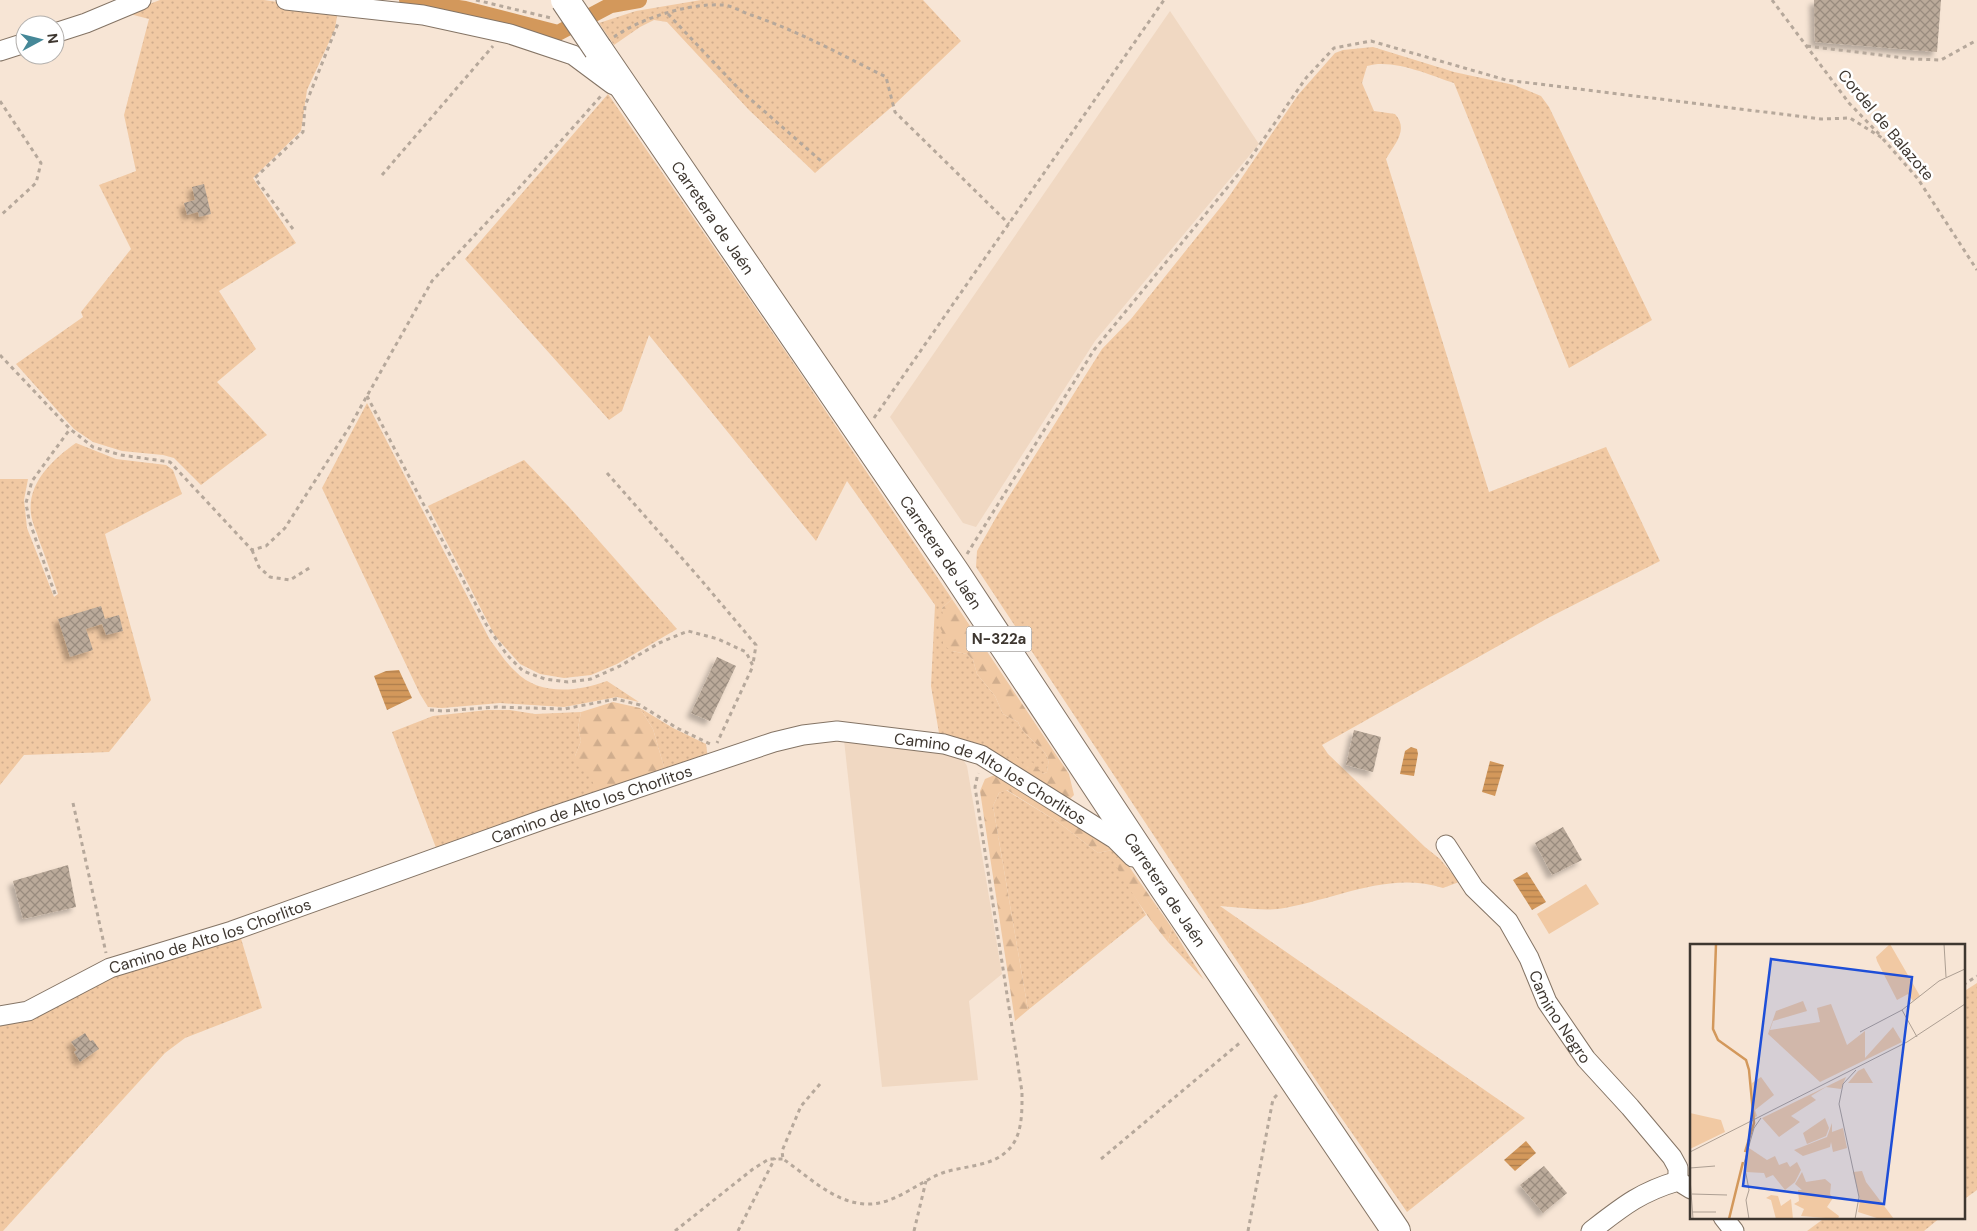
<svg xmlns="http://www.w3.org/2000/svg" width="1977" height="1231" viewBox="0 0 1977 1231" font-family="'DM Sans',sans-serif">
<defs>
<pattern id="grass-dots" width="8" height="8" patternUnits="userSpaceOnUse" patternTransform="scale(1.25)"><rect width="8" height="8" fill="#f1c9a3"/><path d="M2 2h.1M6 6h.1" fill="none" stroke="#d0ad8d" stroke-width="1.8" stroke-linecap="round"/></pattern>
<pattern id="forest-firs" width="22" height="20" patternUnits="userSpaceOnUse" patternTransform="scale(1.25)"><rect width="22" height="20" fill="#f1c9a3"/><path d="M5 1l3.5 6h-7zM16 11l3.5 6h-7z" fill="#d0ad8d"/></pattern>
<pattern id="water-rules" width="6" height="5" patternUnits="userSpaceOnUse" patternTransform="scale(1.25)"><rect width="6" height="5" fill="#d3985b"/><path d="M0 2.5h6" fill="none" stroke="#ad7d4c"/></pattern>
<pattern id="building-cross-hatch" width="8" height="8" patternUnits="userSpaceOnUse" patternTransform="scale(1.25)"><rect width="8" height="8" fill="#bbaa9a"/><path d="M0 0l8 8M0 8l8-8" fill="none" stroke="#998b7e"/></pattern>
<filter id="shadow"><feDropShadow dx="-4.5" dy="4.5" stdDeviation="2.5" flood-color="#0004"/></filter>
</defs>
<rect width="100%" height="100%" fill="#f7e5d5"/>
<g fill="#f0d8c2">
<polygon points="1170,11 1259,144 1095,341 976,527 963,523 890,417"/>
<polygon points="844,740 961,756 967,766 1002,974 969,1001 978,1080 882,1087"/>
</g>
<g fill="url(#grass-dots)">
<polygon points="160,0 264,0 332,10 337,16 335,29 307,90 301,131 253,178 296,243 219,291 256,349 217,382 267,435 201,485 174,458 163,455 122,451 93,442 74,429 16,364 83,317 81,312 131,249 99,185 136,171 124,115 149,19 126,13"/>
<polygon points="701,0 923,0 961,41 895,104 815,173 749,110 667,22 654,20 640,27 614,45 599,23 636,11"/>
<path d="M1373,47L1454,72L1514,85L1541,96L1549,107L1652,320L1569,368L1454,83C1430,75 1392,58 1367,66L1362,83L1374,111L1395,114C1409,130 1395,143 1386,159L1489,492L1606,447L1660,561L1548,618L1322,745L1328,754L1425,847L1440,859L1459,882L1443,888C1387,870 1333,901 1278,909C1258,911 1239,907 1220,906L1525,1118L1407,1212L1331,1103L976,567L977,551L998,514L1102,349L1131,319L1228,198L1298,95L1335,53L1343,50Z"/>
<path d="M608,94L790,358L952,599L942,608L952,651L967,654L973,660L977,674L995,696L1003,714L1018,722C1024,738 1046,747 1048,760C1049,763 1047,769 1047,772L1043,774L1024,766L1009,767L940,739L931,686L935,605L847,481L816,541L649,335L622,411L609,420L465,259Z"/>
<path d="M367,403L490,640C498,650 505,662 515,671C539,696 576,692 607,681L639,702L617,697L564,707L500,703L442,708L428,707L420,694L322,488Z"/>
<path d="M76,443L116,459L166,465L173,470L182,494L105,534L151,700L109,752L24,755L0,785V479H28L24,500L27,528L54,597L58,594C52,576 46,558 39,540C37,532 32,523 31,514C27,483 53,459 76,443Z"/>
<polygon points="524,460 569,507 677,629 617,664 591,675 564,678 540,674 520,664 495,636 428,506"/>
<polygon points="640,708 673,728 706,744 708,759 666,774 653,729"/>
<polygon points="487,710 510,710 535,714 581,712 578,728 581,741 575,756 585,770 609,794 438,853 392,732 433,716"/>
<polygon points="1006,790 1058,822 1098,853 1112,850 1121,855 1114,862 1146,915 1028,1010 993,806 999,793"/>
<polygon points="1172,928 1204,980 1168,942"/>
<polygon points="239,932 262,1008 185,1038 165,1053 3,1231 0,1231 0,1021 90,984"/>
<polygon points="1977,983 1977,1190 1963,1200 1963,992"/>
<polygon points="1826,1217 1941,1217 1924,1231 1807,1231"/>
</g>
<g fill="url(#forest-firs)">
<path d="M952,599L1069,774L1074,795L1068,801L1009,767L1016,756L1024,766L1032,762L1043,774L1047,772C1047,769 1049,763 1048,760C1046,747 1024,738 1018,722L1003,714L995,696L977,674L973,660L967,654L952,651L943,645V633L937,622L943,617L942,608Z"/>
<path d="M613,702L640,708L653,729L666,774L609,794L595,788C591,776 587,771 576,765L575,756L581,741L578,728L581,712Z"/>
<polygon points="997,774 1070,819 1112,850 1098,853 1058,822 1007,790 999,793 993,806 1028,1010 1015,1021 980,791 985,779"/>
<path d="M1121,855L1172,928L1168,942C1147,917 1129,890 1113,861Z"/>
</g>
<polygon fill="#f1c9a3" points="1586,884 1599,904 1549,934 1537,914"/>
<g fill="url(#water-rules)">
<polygon points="399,670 412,698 387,710 374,676 386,671"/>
<polygon points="1411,747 1417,749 1418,754 1414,776 1400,774 1405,751"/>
<polygon points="1490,761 1504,765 1495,796 1482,792"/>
<polygon points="1527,872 1546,902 1532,910 1513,880"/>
<polygon points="1526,1141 1536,1153 1515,1171 1504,1160"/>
</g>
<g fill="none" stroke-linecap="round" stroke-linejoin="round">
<polyline stroke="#d3985b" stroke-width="16" points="407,0 465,9 558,33 611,5 639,0"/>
</g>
<g fill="url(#building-cross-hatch)" filter="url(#shadow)">
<polygon points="1814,0 1941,0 1937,52 1815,42"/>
<polygon points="204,184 211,214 199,217 198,212 187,215 184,203 195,200 192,187"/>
<polygon points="101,606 105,619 119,615 123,631 106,635 102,624 86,629 93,650 70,657 58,619"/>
<polygon points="717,657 736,666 710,721 691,713"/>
<polygon points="1354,730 1381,737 1373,772 1346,765"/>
<polygon points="1563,827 1582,860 1552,875 1535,843"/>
<polygon points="68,865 76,907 23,919 13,881"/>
<polygon points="85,1033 90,1041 93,1040 99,1049 80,1062 74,1052 77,1050 71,1042"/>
<polygon points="1544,1166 1567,1193 1543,1213 1520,1185"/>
</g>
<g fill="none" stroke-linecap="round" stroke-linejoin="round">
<defs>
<g id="street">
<polyline points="286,0 423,15 510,34 573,55 612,84 619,87"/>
<polyline points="55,33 86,23 141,0"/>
<polyline points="0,51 25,43"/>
<path id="s1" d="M1446,845L1474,888L1508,921L1529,958L1547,1002L1586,1059L1630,1107L1672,1157L1678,1168V1181"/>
<path id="s2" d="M0,1016L28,1011L110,968L232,931L542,820L774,742L803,735L837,731L944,744L981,755L1115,839L1133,857"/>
<polyline points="1723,1217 1734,1231"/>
<path d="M1591,1231C1622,1207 1640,1192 1678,1181L1691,1189"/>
</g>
<g id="highway">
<path id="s3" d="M598,49L955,572L1164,888L1396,1231"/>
</g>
</defs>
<use href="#street" stroke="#847465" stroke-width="21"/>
<use href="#highway" stroke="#847465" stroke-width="30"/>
<g stroke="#b6a89b" stroke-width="3" stroke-dasharray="4 4" stroke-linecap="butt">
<polyline points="476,0 551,18"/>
<polyline points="1772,0 1849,103 1879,134"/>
<polyline points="668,14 739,89 821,161"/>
<path d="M614,37C641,18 689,3 722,5C731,5 742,12 751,15C798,31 842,55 886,77L895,112L1009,224"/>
<polyline points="1807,46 1913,59 1941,60 1977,40"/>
<polyline points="0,101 41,163 36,183 0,216"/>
<polyline points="1883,139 1918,179 1977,270"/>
<polyline points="382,175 493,46"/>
<polyline points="293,229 255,178 303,132 305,106 339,21"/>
<polyline points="0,355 70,429 93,447 121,455 170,462 252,550 266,546 285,528 350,426 432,281 518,189 601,96"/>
<polyline points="367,396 486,624 507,655 523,671 545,679 568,682 591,679 620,666 659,643 688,631 718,639 746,652 753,666 717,743"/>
<polyline points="874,418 1164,0"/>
<polyline points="607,473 702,581 756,645 753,664"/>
<polyline points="252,550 259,567 270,577 290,580 311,567"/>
<polyline points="967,554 1094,350 1245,166 1306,78 1334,48 1371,41 1506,80 1821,119 1850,118 1884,139"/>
<polyline points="55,594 29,520 26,503 32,481 70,429"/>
<polyline points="430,710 443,711 496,707 564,709 616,699 640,705 677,728 712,745"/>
<polyline points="73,803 106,953"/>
<polyline points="1963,985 1977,976"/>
<path d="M820,1084L801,1106L782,1151L783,1159C808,1176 833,1202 865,1204C894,1206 919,1181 945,1172C965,1166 991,1166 1006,1152C1023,1138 1022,1112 1022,1092L975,787L978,773"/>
<polyline points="1101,1159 1242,1041"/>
<polyline points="675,1231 753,1169 769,1159 783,1159"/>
<polyline points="738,1231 775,1158"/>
<polyline points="914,1231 926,1181"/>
<polyline points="1248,1231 1273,1099 1278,1094"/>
</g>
<use href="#street" stroke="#fff" stroke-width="19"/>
<use href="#highway" stroke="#fff" stroke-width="28"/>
<defs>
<polyline id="highway-bridge" points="565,0 598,49"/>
</defs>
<use href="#highway-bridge" stroke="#847465" stroke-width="30" stroke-linecap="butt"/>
<use href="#highway-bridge" stroke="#fff" stroke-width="28"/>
</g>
<g text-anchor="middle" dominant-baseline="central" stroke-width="5" stroke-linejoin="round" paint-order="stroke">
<rect fill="#fff" stroke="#78736e" stroke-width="1" x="966.5" y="626.5" width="65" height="25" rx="4"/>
<g font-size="15" font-weight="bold" fill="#3e3730">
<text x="999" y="639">N-322a</text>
</g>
<g font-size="16" fill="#3e3730" stroke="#fff">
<text transform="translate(1886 125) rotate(50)">Cordel de Balazote</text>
<text stroke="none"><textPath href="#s3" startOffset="204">Carretera de Jaén</textPath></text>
<text stroke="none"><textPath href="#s3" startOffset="609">Carretera de Jaén</textPath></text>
<text stroke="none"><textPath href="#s2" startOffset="1050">Camino de Alto los Chorlitos</textPath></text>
<text stroke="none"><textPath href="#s2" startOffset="630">Camino de Alto los Chorlitos</textPath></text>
<text stroke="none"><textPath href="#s3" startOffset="1014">Carretera de Jaén</textPath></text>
<text stroke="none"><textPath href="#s2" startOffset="226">Camino de Alto los Chorlitos</textPath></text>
<text stroke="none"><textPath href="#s1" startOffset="208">Camino Negro</textPath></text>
</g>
</g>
<g transform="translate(1690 944)">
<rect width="275" height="275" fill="#f7e5d5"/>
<path d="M200,0L230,52L223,57L218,50L207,56L187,17L186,13ZM113,57L117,67L83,77L80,86L130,78L127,64L141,60L157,101L175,87V114L203,83L212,98L130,138L78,90L86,67ZM174,124L183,139H158L168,127ZM71,133L84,151L65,166L67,172L64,174L62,139ZM156,133L151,145L136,143L121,152L126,156L101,172L110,178L89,193L72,174ZM0,169L31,176L35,188L0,205ZM135,174L139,184L136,192L117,200L113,189ZM142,179V188L153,184L157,204L143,208L141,198L140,203L113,212L104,206L137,193ZM59,204L77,216L85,212L89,221L97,218L100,223L107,218L111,226L105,238L95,246L83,231L76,234L74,229L56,228ZM172,227L176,238L204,275H190L168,268L170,256L163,228ZM112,228L116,238L135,235L141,240L140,250L143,254L137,263L149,272L148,275L111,272L114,265L104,260L109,257L108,246H112L105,240ZM81,251L88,252L91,262L101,255L103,275H86L81,256L76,254Z" fill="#f1c9a3"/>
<path fill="none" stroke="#d3985b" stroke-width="2.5" d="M26,0L23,85L28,96L56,116L59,126L64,179L55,208M39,275L53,218"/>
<path fill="none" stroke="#ad9f93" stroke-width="1" d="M254,0L256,33M170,88L212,66M227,93L212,66L249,37L275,25M0,208L217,98L275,60M0,224L25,222M0,234L3,275M2,250L37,251M2,268H26M59,275L56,256L59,246L54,219L64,184L71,174M165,275L169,253L149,160L153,140L166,126"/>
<path fill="#1d4ed8" fill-opacity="0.15" stroke="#1d4ed8" stroke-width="2.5" d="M81,15L222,33L194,260L53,242Z"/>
<rect width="275" height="275" fill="none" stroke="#3e3730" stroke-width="2.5"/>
</g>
<g transform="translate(40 40) rotate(83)"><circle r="24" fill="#ffffff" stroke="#b2afac"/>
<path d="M0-4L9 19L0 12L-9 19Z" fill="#458898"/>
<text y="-8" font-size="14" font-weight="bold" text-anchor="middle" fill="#3e3730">N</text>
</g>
</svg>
